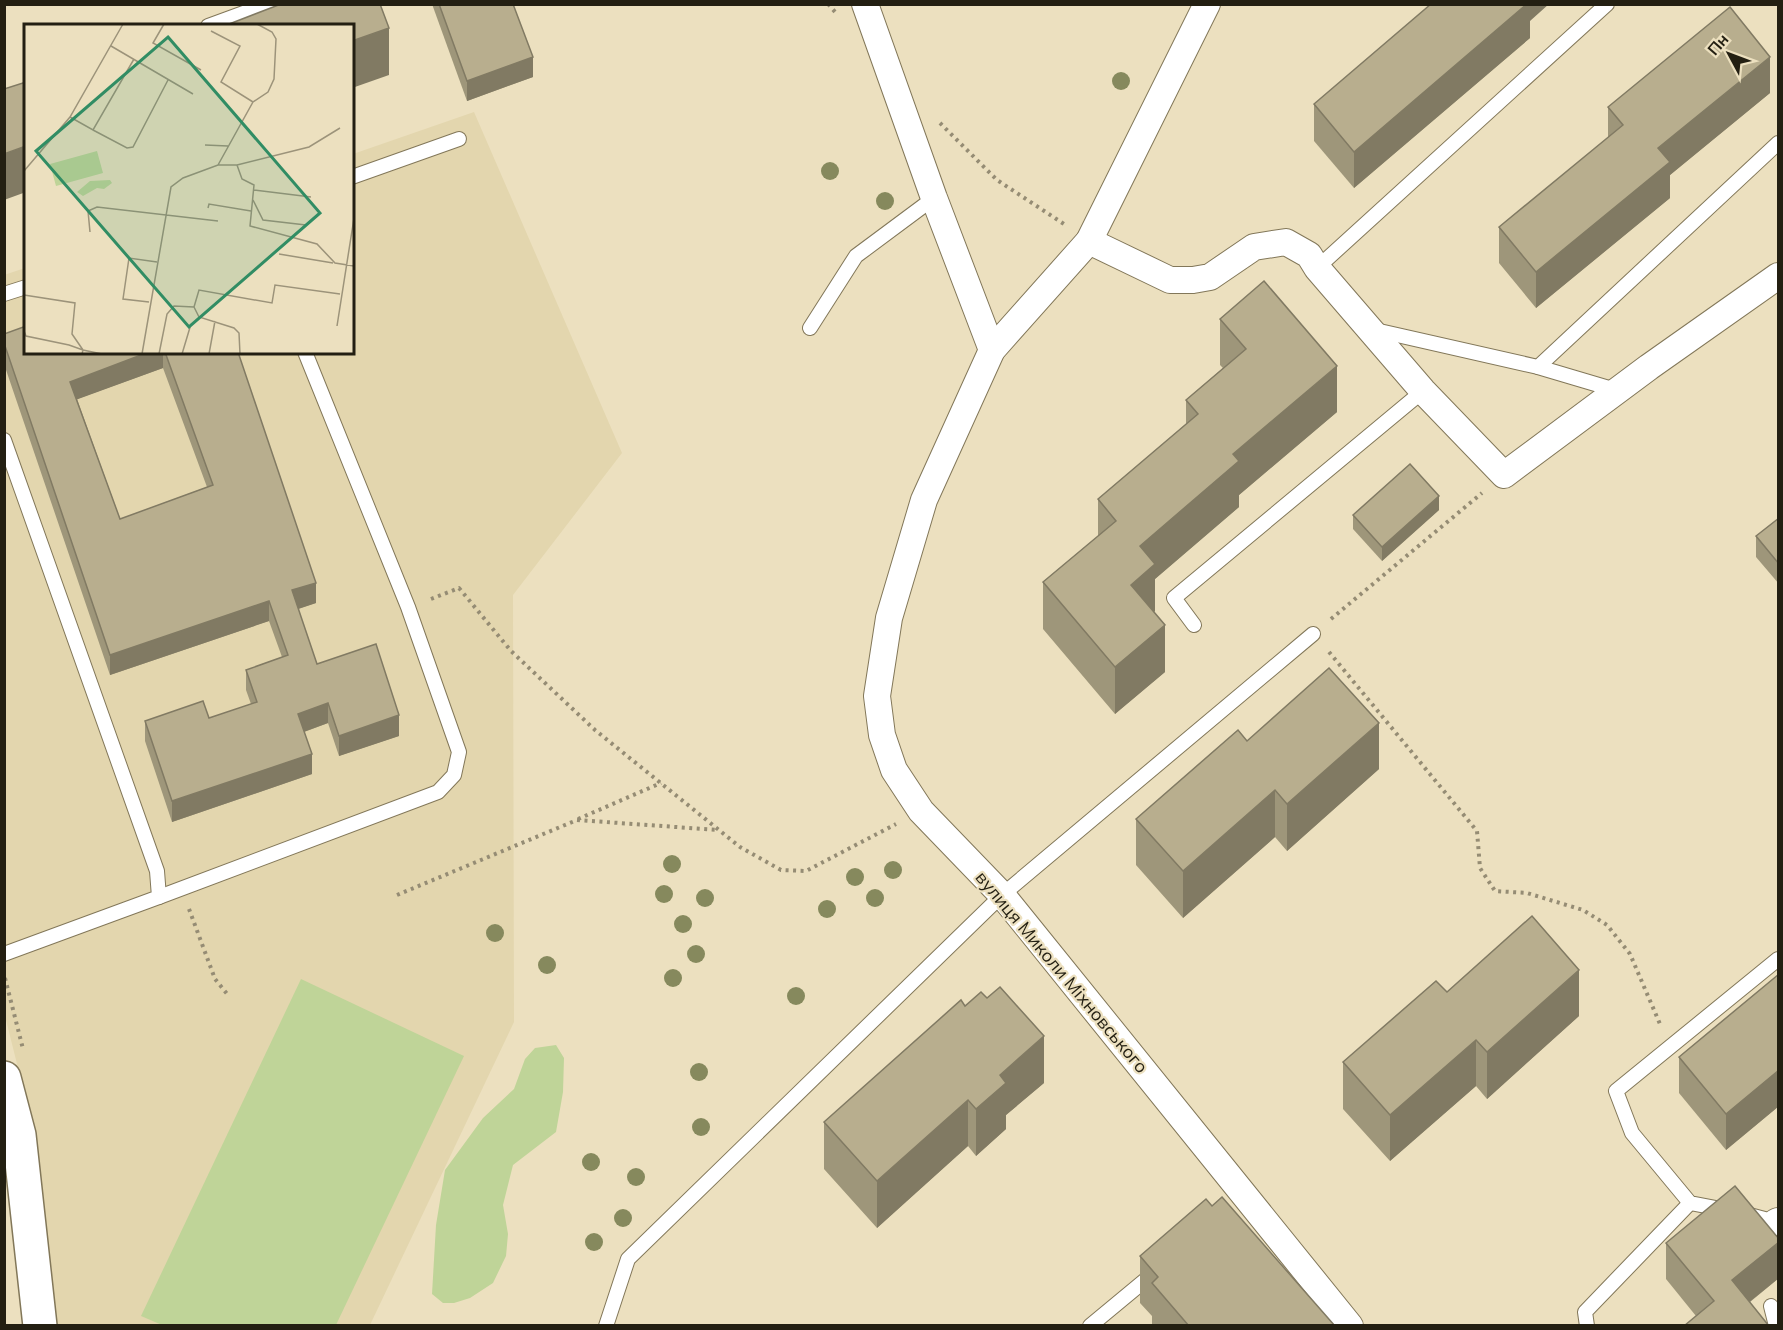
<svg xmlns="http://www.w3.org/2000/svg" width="1783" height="1330" viewBox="0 0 1783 1330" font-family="Mulish,sans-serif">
<rect width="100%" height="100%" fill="#ece0bf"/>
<polygon fill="#e3d6ae" points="474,112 622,453 513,595 514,1022 370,1325 51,1325 34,1132 5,1016 4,275 25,268 26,352 352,352 353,154"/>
<g fill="#bfd498">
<polygon points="301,979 464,1056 336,1325 162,1325 141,1316"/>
<polygon points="556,1045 564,1058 563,1092 556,1132 513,1165 503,1205 508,1234 506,1256 493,1283 470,1298 454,1303 443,1303 432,1294 436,1225 445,1170 483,1118 514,1089 525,1059 535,1048"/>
</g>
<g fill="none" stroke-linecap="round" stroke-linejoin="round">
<defs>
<g id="lane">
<polyline points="208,26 268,4"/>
<polyline points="352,177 459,139"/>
<polyline points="1317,268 1607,4"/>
<polyline points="4,294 26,287"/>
<polyline points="810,328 856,256 934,198"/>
<polyline points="1375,330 1538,367 1778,143"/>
<polyline points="1538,367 1619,391"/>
<polyline points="4,440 157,871 159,897 4,954"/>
<polyline points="1194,625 1174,598 1423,391"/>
<polyline points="159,897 438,792 454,775 459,752 408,607 305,352"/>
<polyline points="1776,1222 1742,1213 1690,1203 1632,1133 1616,1091 1778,959"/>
<polyline points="1771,1306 1776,1326"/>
<polyline points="606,1326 628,1259 1002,895 1313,634"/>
<polyline points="1090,1326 1155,1272"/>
<polyline points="1587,1326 1585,1312 1690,1203"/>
</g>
<g id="street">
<polyline points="865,4 934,198 992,350"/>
<polyline points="1207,4 1089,241 992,350 924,500 889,618 877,696 882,735 894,770 921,811 1002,895 1350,1326"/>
<polyline points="1089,241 1170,280 1193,280 1210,277 1254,247 1286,242 1309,255 1317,268 1423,391 1504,475 1649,367 1778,276"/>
<polyline points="1776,1222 1778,1221"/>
</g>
<polyline id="secondary" points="4,1078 19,1135 40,1326"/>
</defs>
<use href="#lane" stroke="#827759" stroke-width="16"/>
<use href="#street" stroke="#827759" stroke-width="28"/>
<use href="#secondary" stroke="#827759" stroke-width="36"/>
<g stroke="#958c74" stroke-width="4" stroke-dasharray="3 4.5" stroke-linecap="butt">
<polyline points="828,4 836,13"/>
<polyline points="940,123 997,180 1064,224"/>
<polyline points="431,599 459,588 511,651 595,730 740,847 781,870 806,871 896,824"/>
<polyline points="1331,619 1482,493"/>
<polyline points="1329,652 1477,831 1480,868 1495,891 1527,893 1583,910 1607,925 1630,954 1660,1024"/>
<polyline points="578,819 661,783"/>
<polyline points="397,895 577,820 718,830"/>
<polyline points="189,909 215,979 228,995"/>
<polyline points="5,978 23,1049"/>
</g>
<use href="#lane" stroke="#fff" stroke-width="14"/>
<use href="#street" stroke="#fff" stroke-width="26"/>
<use href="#secondary" stroke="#fff" stroke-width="33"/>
</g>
<g fill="#86895d">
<circle cx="1121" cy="81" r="9"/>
<circle cx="830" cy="171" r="9"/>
<circle cx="885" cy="201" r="9"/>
<circle cx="672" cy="864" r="9"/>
<circle cx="893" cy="870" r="9"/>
<circle cx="855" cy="877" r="9"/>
<circle cx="664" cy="894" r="9"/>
<circle cx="705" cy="898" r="9"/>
<circle cx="875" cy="898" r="9"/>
<circle cx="827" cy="909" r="9"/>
<circle cx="683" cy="924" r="9"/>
<circle cx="495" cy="933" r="9"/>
<circle cx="696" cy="954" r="9"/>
<circle cx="547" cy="965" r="9"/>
<circle cx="673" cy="978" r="9"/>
<circle cx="796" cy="996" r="9"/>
<circle cx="699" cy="1072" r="9"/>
<circle cx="701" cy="1127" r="9"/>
<circle cx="591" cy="1162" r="9"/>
<circle cx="636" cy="1177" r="9"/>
<circle cx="623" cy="1218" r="9"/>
<circle cx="594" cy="1242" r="9"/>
</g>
<g fill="#9e967a" fill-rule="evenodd">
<polygon points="432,4 513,4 533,77 467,101"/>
<polygon points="1530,21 1530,38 1354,188 1314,141 1314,104"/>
<polygon points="1770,93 1670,175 1670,198 1536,308 1499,263 1499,227 1608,138 1608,107"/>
<polygon points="1220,319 1337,412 1239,495 1239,507 1155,579 1155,611 1154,612 1165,672 1115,714 1043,629 1043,582 1098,536 1098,499 1186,424 1186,400 1223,368 1220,365"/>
<path d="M4,334L26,352H238L316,603L298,609L317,664L399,736L339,756L328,723L304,732L312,774L172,822L145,741V721L209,718L251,704L246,690V670L282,657L269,621L110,675L4,364ZM163,368L207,487L120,519L77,399Z"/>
<polygon points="1439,510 1382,561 1353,529 1353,515"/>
<polygon points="1779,518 1779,584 1756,557 1756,536"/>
<polygon points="1247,741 1379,769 1287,851 1275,837 1183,918 1136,865 1136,819"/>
<polygon points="1779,974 1779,1106 1726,1150 1679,1093 1679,1057"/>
<polygon points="1447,992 1579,1016 1487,1099 1476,1086 1390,1161 1343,1109 1343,1062"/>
<polygon points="1044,1083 1006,1115 1006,1129 976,1156 968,1146 877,1228 824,1169 824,1122"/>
<polygon points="1212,1206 1335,1326 1152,1326 1152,1316 1140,1303 1140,1256"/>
<polygon points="1779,1239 1779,1278 1750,1302 1696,1316 1666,1279 1666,1243"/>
</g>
<g fill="#817a63">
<polygon points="1521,4 1549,4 1530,21 1530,38 1354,188 1354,152"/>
<polygon points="389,28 389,75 352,88 352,41"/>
<polygon points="533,57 533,77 467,101 467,81"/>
<polygon points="1770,57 1770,93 1670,175 1670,198 1536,308 1536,272 1658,148"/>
<polygon points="26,146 26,192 4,200 4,154"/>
<polygon points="149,352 163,352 163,368 70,402 70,382"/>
<polygon points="1337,366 1337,412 1239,495 1239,507 1155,579 1155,611 1131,631 1131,585 1140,546 1233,454"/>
<polygon points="1439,496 1439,510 1382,561 1382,547"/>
<polygon points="316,583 316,603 292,611 292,590"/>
<polygon points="269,601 269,621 110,675 110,655"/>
<polygon points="1165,625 1165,672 1115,714 1115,667"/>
<polygon points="328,703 328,723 298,734 298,714"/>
<polygon points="399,715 399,736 339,756 339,736"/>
<polygon points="1379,723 1379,769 1287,851 1287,804"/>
<polygon points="312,754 312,774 172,822 172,801"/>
<polygon points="1275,790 1275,837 1183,918 1183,871"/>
<polygon points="1579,970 1579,1016 1487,1099 1487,1052"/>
<polygon points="1044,1036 1044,1083 1006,1115 1006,1129 976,1156 976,1109 1000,1075"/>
<polygon points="1476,1040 1476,1086 1390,1161 1390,1115"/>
<polygon points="1779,1070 1779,1106 1726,1150 1726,1114"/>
<polygon points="968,1100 968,1146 877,1228 877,1181"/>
<polygon points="1779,1242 1779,1278 1732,1316 1732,1280"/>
</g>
<g fill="#b8ae8e" stroke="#817a63" stroke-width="1.5">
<polygon points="281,4 380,4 389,28 352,41 352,26 224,26"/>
<polygon points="439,4 513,4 533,57 467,81"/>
<polygon points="1431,4 1527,4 1354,152 1314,104"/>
<polygon points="1730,7 1770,57 1658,148 1670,162 1536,272 1499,227 1623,125 1608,107"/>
<polygon points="26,82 26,146 4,154 4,89"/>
<polygon points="1264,281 1337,366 1233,454 1239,461 1140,546 1155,564 1131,585 1165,625 1115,667 1043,582 1116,521 1098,499 1198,414 1186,400 1246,349 1220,319"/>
<polygon points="26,326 26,352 149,352 70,382 120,519 213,485 165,352 238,352 316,583 292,590 317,664 376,644 399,715 339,736 328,703 298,714 312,754 172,801 145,721 203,701 209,718 257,702 246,670 288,655 269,601 110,655 4,343 4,334"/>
<polygon points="1410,464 1439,496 1382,547 1353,515"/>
<polygon points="1779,518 1779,564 1756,536"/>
<polygon points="1329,668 1379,723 1287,804 1275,790 1183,871 1136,819 1238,730 1247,741"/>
<polygon points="1532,916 1579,970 1487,1052 1476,1040 1390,1115 1343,1062 1436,981 1447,992"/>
<polygon points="1779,974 1779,1070 1726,1114 1679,1057"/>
<polygon points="1000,987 1044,1036 1000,1075 1006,1083 976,1109 968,1100 877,1181 824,1122 961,1000 965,1006 981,992 987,998"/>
<polygon points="1735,1186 1779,1239 1779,1242 1732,1280 1769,1326 1684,1326 1714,1301 1666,1243"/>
<polygon points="1222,1197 1335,1326 1189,1326 1152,1283 1158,1277 1140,1256 1206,1199 1212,1206"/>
</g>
<g text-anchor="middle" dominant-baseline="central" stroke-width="4.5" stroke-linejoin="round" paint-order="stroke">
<g font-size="18" fill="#231f12" stroke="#ece0bf">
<text transform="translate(1062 972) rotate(50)">вулиця Миколи Міхновського</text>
</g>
</g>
<g transform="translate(24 24)">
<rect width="330" height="330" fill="#ece0bf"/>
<path d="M73,127L79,149L32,162L26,140ZM86,156L88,159L80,165L73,164L59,172L53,168L66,157Z" fill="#bfd498"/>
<path fill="none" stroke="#9c937a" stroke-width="1.5" d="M140,0L129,19L177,46M187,7L216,22L197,58L229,78M87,22L169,70M46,93L69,106L110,35M69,106L103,124L109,123L144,56M181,121L204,122M194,141L229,78L244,68L250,55L252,15L248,8L233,0M213,141L218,155L230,161L226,202L293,220L311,239L330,242M0,147L46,93L99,0M230,166L287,173M229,176L239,196L282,201M184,184L185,180L227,187M66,208L64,187L73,183L194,197M255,230L309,239M0,271L51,279L48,310L59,326L78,330M125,278L99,275L105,234L133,238M313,302L330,194M0,307L2,312L45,321L59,326L58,330M118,330L147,163L159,154L194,141H213L285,123L316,104M135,330L143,290L150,282L170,283M158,330L167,300M185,330L191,297M216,330L215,309L210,304L175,293L170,283L175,266L248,279L251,261L316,270"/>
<path fill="#318d64" fill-opacity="0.15" stroke="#318d64" stroke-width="3" d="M144,13L296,189L165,303L12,127Z"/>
<rect width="330" height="330" fill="none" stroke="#231f12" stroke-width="3"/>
</g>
<rect width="1783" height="1330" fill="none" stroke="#231f12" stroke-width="12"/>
<g transform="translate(1729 54) rotate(311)" stroke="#ece0bf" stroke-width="4.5" paint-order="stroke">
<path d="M0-4.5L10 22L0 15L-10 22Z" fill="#231f12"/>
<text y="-9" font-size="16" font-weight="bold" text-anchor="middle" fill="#231f12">Пн</text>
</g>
</svg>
